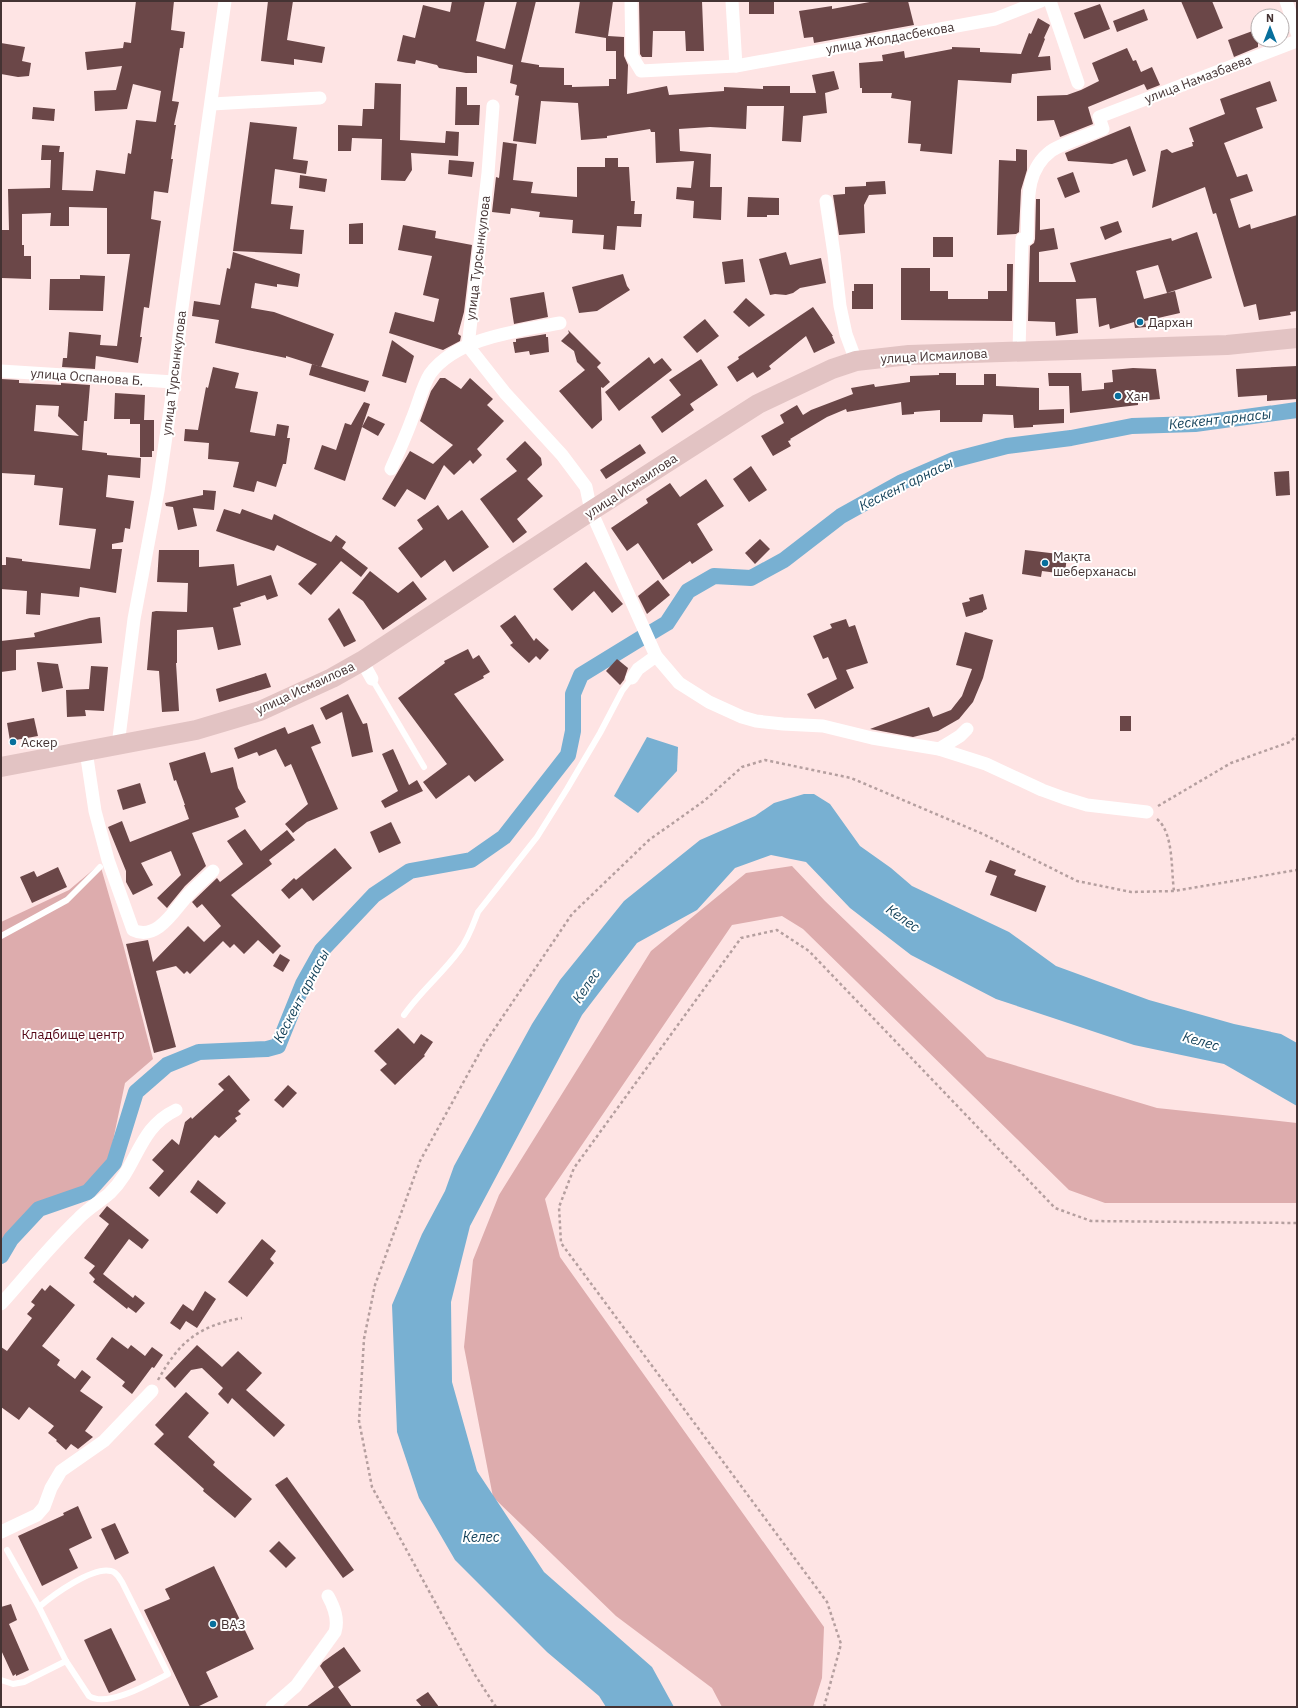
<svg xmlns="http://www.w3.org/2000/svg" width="1298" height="1708" viewBox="0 0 1298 1708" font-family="'IBM Plex Sans',sans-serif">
<rect width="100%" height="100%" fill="#fee4e4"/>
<g fill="#ddacad">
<polygon points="100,864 123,944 153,1059 125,1083 109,1160 84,1189 33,1209 16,1227 1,1249 1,922 69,890"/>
<polygon points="792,866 825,901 987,1057 1157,1108 1297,1123 1297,1203 1105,1203 1069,1190 803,929 782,916 732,925 545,1199 560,1257 824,1627 822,1678 813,1707 722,1707 712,1688 616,1616 493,1497 464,1347 473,1260 499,1195 651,951 746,873"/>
</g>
<g fill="#78b0d2">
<polygon points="647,737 678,747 677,771 638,813 614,796"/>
<polygon points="804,794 814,794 830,804 860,846 891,868 912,886 1009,932 1056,966 1149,1000 1234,1024 1281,1034 1297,1043 1297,1106 1224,1064 1134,1045 996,999 911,955 850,908 806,862 771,855 735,868 697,910 637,943 582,1015 470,1226 451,1302 452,1382 477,1471 544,1572 652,1667 674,1707 606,1707 599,1696 547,1652 455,1560 419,1498 397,1432 392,1305 422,1234 445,1191 454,1166 532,1024 560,980 624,901 700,840 755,816 774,803"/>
</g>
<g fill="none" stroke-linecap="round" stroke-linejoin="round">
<g stroke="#78b0d2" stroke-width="16">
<polyline points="652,632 667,623 688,591 714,576 751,578 784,560 841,516 902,482 953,460 1007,446 1071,438 1132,426 1195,424 1297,410"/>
<polyline points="1,1256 11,1239 39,1209 88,1192 114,1163 136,1092 167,1065 199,1052 267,1049 278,1046 303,984 322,950 374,895 410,871 471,860 504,837 568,755 573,731 573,694 581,675 643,637"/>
</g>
</g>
<g fill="#6b4748" fill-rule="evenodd">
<polygon points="136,1 174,1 171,30 185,32 183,48 180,48 172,101 179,102 174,125 176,125 171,159 173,159 168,193 154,191 151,219 161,221 149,308 144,307 140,337 142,337 138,363 96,356 95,369 62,367 63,358 67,358 69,332 101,335 100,345 117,346 130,254 107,254 107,208 69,207 69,226 50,226 51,213 22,214 22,245 24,245 24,256 31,256 31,279 2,278 1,230 9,230 8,189 50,188 51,160 41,160 42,145 60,146 59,152 64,152 62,190 93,191 96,170 125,174 128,153 131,154 136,120 156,122 161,91 133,84 127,109 95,111 94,91 116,90 122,66 87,70 85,52 123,48 124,42 131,43"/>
<polygon points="268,1 293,1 287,40 325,47 322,63 294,59 294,65 261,61"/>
<polygon points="452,1 485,1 476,41 505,49 517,1 536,1 521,62 539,65 539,67 564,68 564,85 572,85 572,87 609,86 609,79 616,79 616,51 606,51 606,38 575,33 580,1 613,1 608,36 624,37 624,56 628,65 627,94 667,86 669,95 724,91 724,87 763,89 763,86 790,86 790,93 816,93 812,75 834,71 839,89 825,93 827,113 803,116 801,142 782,141 784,106 747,106 746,129 710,127 679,129 680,151 711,154 710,187 722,187 721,220 693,218 694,201 676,199 677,187 691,188 694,161 656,163 655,132 651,132 650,129 607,136 607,138 581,140 578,103 541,101 536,144 513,141 519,96 515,95 517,85 510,83 513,65 477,56 477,73 466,73 439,68 437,65 416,60 415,64 397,61 403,35 415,38 423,5 450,12"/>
<polygon points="639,1 702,1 704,51 686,51 685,31 653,31 652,57 642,57 640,54"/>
<rect x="749" y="1" width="25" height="13"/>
<polygon points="875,1 908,1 914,25 814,43 813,37 804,38 799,11 832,6 832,9"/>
<polygon points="1181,1 1212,1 1223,28 1197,39"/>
<polygon points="1100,4 1110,29 1084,39 1074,13"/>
<polygon points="1144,9 1148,20 1117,32 1113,21"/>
<polygon points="1038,18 1050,25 1044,38 1045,39 1038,57 1050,56 1051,70 1012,74 1011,83 958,80 952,154 920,151 921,144 908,143 911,101 891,98 892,93 862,93 862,88 860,88 859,63 883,61 882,55 904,51 905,58 952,49 952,47 980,48 980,52 1021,54 1029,33 1031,34"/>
<polygon points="1258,29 1258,47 1234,57 1228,40"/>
<polygon points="1,43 25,47 22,61 31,63 29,76 18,77 1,74"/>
<polygon points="1127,48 1133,61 1136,60 1141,72 1152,67 1160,85 1147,90 1144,84 1088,107 1093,124 1060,137 1054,120 1037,121 1037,96 1067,95 1081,90 1099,81 1092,63"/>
<polygon points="1270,81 1277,101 1256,108 1263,128 1224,143 1237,177 1247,174 1253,191 1230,199 1239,228 1250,224 1251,229 1297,215 1297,311 1290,312 1291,315 1259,320 1256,304 1244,307 1216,213 1213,214 1205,187 1152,208 1161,151 1167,149 1172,153 1193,146 1192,142 1194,142 1189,128 1225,114 1220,99"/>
<polygon points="375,83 401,84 400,140 445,143 446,131 459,132 458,156 411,153 412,170 405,181 381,180 382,139 352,138 351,151 338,151 338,125 362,126 363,109 374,109"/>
<polygon points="456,87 467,87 467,105 480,105 479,125 455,125"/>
<polygon points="33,107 55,109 54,121 32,119"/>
<polygon points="250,122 297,127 293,159 308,161 306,174 275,169 271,204 293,206 290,229 304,230 302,254 233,251"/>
<polygon points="1130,126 1146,171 1133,176 1127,159 1112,164 1068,161 1065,153"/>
<polygon points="503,142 517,144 513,180 533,182 531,193 577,197 577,167 605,167 605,158 618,158 618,167 629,167 631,201 635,201 634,214 642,214 641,227 617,226 615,250 603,249 604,235 572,233 573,220 539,217 540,212 511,208 510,214 492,212 496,177 499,178"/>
<polygon points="1016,149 1027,150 1027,170 1021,190 1019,232 1016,234 997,235 999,160 1016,161"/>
<polygon points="449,160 474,162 472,177 448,174"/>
<polygon points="1073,172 1080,192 1065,198 1057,178"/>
<polygon points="300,175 327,179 325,192 299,188"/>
<polygon points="885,181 886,194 869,195 864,205 865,233 839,235 833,195 845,194 845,187 866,186 866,182"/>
<polygon points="748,197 779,198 779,215 767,215 767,217 747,217"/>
<polygon points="1036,199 1040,199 1040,230 1054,228 1058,249 1039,252 1039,282 1076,282 1070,263 1171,238 1172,241 1197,232 1212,278 1167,293 1158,265 1136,271 1144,299 1175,291 1180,313 1145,321 1146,327 1135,328 1134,322 1110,329 1109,324 1099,327 1096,298 1076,299 1078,333 1056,336 1055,322 1028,321 1030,246 1034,243 1035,239"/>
<polygon points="1118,221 1122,232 1105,240 1100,227"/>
<polygon points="363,223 363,244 349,244 349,224"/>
<polygon points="403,225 436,231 435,238 472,245 464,312 458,334 461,336 460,341 443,350 389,333 395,312 434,322 439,299 423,295 432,256 398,250"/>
<rect x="933" y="237" width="20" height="20"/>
<polygon points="233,252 300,274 298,287 277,284 277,287 255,283 251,308 274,312 334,334 321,367 286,356 286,358 215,343 219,320 192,316 194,301 220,305 227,268 230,269"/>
<polygon points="786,252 790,265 821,258 826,283 800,288 793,293 786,295 775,294 770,295 759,259"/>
<polygon points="743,259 745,282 725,284 722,262"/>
<polygon points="1007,264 1013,264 1012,321 901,320 901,268 930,268 930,291 948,291 948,299 988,299 988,291 1007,291"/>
<polygon points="623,274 627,286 630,290 597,311 579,313 572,287"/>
<polygon points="80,275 105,276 103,311 49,310 50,279 80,279"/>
<polygon points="854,284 873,284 873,309 852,309 852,291 854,291"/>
<polygon points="544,292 548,317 514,324 510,298"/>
<polygon points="746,298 765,315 749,327 733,312"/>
<polygon points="813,307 833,336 832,336 835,343 814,353 806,336 769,366 771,369 757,378 753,372 737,382 727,367 739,359 738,357"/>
<polygon points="705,319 719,336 697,353 683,337"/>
<polygon points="568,330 601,363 597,367 610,382 603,388 601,387 602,420 592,429 559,391 585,370 577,362 574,351 561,341 569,333"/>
<polygon points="546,334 546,337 548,337 549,352 530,355 529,351 515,353 513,342 516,342 516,339"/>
<polygon points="392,340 414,356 406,383 382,376"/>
<polygon points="649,357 654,364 662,358 672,370 619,411 605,392"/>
<polygon points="701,359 718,385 690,404 694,410 662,433 651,417 681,395 669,380"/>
<polygon points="312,364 369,381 365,392 309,375"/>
<polygon points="1297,366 1297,399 1267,401 1267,395 1238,397 1236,369"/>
<polygon points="213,367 239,373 235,388 258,392 250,432 275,436 277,424 289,426 287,438 290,438 286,464 283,464 276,487 257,481 254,492 233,487 239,462 208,459 209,443 184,441 185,429 198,430 206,387 208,388"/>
<polygon points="1133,368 1156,369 1160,399 1138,401 1138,405 1070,413 1069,386 1049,386 1048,373 1081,373 1082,391 1104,389 1104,383 1113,382 1112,370"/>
<polygon points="939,373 956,373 956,385 984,385 984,374 996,374 996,386 1039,388 1039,410 1064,409 1064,423 1033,425 1033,427 1014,428 1013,415 983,414 982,422 940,422 940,410 914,412 914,414 902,415 901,402 847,412 846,409 827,417 790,439 791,440 788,441 791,446 773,456 761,436 784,423 780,415 797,405 803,415 811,410 853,394 851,388 874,384 875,387 910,382 910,376 939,375"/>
<polygon points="440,378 445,378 461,389 470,378 493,399 487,405 504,421 477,449 482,455 473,464 470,460 454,475 444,465 425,500 407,489 395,507 382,499 410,451 433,464 453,445 420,421 431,391"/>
<path d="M1,379L19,380V383L61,385V383L90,385L87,421H84L82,450L107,453V455L141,458L140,478L108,475L106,497L134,501L130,529L125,528L123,542L112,544V549H122L116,593L80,587L79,597L41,593L40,615L26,614L27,591L1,589V565H6V557L22,559V561L90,569L96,529L59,525L63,488L34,485L35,475L1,473ZM36,405L59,406L58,416L79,436L34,431Z"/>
<polygon points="115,393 145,395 144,420 154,420 154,451 152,451 152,457 140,457 140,424 130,424 130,419 114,419"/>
<polygon points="364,402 370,404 362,427 368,416 385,424 378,436 362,427 345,481 314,469 322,445 336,450 345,423 351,425"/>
<polygon points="525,441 541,458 542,465 527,479 543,496 517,519 527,532 513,543 480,499 517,471 506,459"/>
<polygon points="640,444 646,453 606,479 600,470"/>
<polygon points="751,466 767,490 749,502 733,479"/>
<polygon points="1289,471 1290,495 1276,496 1274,472"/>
<polygon points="706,479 724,506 697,524 713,550 692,564 690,561 663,580 638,543 627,551 611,528 648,503 646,499 670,483 680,497"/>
<polygon points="203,490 216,491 214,510 193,508 197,526 178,530 173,507 166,506 165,503 203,495"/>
<polygon points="438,505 448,520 462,510 489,547 453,572 445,560 421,578 398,548 423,529 417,520"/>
<polygon points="224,509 240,514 242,509 272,520 274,514 331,542 336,535 346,542 342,548 368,568 361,577 341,561 311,595 298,584 317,564 277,545 274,551 216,531"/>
<polygon points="760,539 770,549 755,564 745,553"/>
<polygon points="159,550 199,550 199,567 234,564 237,586 271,575 278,596 267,600 265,595 240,603 241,606 233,608 241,645 218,650 213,627 177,630 177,663 176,663 179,711 162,712 159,671 147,670 152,612 156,611 187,612 188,583 157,582"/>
<polygon points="1025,550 1067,555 1065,574 1042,571 1041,577 1022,574"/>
<polygon points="586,562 623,604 612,613 594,591 572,611 553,589"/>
<polygon points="370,571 398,593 413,581 427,599 383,630 363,601 352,593"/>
<polygon points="658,580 670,595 647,614 638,596"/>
<polygon points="983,594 987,609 983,611 983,612 966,617 962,603 970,601 969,598"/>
<polygon points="339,608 356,641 344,647 328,619"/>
<polygon points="515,615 534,641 536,638 549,650 540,660 536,656 529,663 510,645 513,643 500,626"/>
<polygon points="100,617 102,643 16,650 16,670 1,672 1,641 35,637 34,633 90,618"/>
<polygon points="846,619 849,627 855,625 868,663 846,670 854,688 815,709 807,694 837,679 828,657 823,659 813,636 832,628 830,624"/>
<polygon points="965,632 993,640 983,678 973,702 959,719 938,731 913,737 870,729 929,707 933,717 951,710 962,696 972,669 956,665"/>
<polygon points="468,649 473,659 479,655 490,672 483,676 484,678 454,694 504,760 475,782 469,775 436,799 423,782 447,764 398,698 445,663 444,661"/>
<polygon points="617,659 628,668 624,680 620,685 606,671"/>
<polygon points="37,662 58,664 63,688 42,692"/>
<polygon points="91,666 108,667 104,711 85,710 86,716 67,717 66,690 89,689"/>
<polygon points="266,673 271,687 219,702 216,689"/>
<polygon points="348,694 363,724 367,723 373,752 352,757 342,712 326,720 320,708"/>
<rect x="1120" y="716" width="11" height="15"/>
<polygon points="34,718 38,736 10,741 7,723"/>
<polygon points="313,724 321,743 311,747 338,809 307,822 293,833 285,824 308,804 291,764 285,767 276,749 259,756 257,752 238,759 234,748 285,727 288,734"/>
<polygon points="393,749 409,785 417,780 423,791 385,808 381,801 398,791 382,754"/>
<polygon points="205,752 211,773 233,767 238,788 246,802 235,808 239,817 192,833 206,866 185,886 167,908 157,898 181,875 171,851 141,863 153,885 133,895 126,882 126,871 108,827 122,821 130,842 189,819 184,805 185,805 176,780 174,781 169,763"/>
<polygon points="140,783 146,803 123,810 117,790"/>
<polygon points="391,822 401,843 379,853 370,832"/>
<polygon points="245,829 261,851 287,830 295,840 269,860 272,864 231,895 281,946 273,954 258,940 244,954 234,944 230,948 223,941 190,974 187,971 184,974 176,966 156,971 176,1047 154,1053 126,944 148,940 153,962 188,926 204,942 221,926 202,904 197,908 192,902 217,878 220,882 243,864 227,841"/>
<polygon points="335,848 352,868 313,901 302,888 289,899 281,890 294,878 296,880"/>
<polygon points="990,860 1016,870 1014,875 1046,886 1036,912 990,895 997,876 985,872"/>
<polygon points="58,867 67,887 32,903 20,877 34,871 37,877"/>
<polygon points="280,954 290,960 283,972 273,966"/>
<polygon points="398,1028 414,1044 421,1034 433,1042 424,1055 425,1056 395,1085 380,1070 387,1064 374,1051"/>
<polygon points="229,1075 250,1100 238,1111 241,1114 235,1118 237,1121 219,1138 215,1135 159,1197 149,1188 164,1171 152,1160 172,1139 179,1145 185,1122 191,1117 192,1119 224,1090 218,1084"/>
<polygon points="288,1085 297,1093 283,1108 274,1100"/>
<polygon points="198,1180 226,1203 217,1214 190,1192"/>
<polygon points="107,1206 149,1240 142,1249 129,1239 103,1274 133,1298 135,1295 145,1303 136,1313 128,1307 127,1309 93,1282 95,1279 89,1273 95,1266 84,1258 109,1224 99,1216"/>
<polygon points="262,1239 276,1251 270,1259 274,1263 247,1297 228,1282"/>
<polygon points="50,1285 75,1305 42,1346 60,1360 57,1365 75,1379 82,1370 91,1377 80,1391 103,1407 85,1431 93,1437 78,1449 71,1444 66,1450 56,1441 57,1440 48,1433 54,1426 29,1407 19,1420 1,1407 1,1347 7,1351 32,1318 27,1314 35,1305 31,1302 42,1288 45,1291"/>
<polygon points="205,1291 216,1299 197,1328 186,1321 180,1330 170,1323 183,1304 193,1311"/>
<polygon points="112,1337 128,1349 131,1345 145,1356 152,1347 163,1355 154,1368 152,1367 132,1394 122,1386 125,1382 96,1359"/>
<polygon points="197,1345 222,1367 238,1351 262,1373 246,1390 285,1425 274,1437 232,1398 228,1404 218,1394 223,1388 202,1368 191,1370 175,1388 165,1378"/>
<polygon points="186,1392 209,1413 188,1437 215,1462 213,1465 252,1499 235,1518 203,1491 204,1489 154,1444 164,1434 155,1425"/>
<polygon points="287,1477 354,1570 343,1578 275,1485"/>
<polygon points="78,1506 92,1538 69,1549 78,1568 42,1586 18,1536 64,1515 63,1513"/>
<polygon points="115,1523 129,1553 115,1560 101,1529"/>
<polygon points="279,1541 296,1558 286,1568 269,1551"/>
<polygon points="214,1566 254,1649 206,1672 218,1697 197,1707 190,1707 144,1610 170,1599 165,1589"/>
<polygon points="11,1604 17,1620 9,1624 29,1670 16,1676 16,1674 13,1676 1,1650 1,1607"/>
<polygon points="111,1628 136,1680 109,1693 84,1640"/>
<polygon points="344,1647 361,1671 338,1687 352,1707 306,1707 334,1687 320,1666 323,1662"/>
<polygon points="428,1692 439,1707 422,1707 416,1700"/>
</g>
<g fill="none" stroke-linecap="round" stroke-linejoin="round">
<g stroke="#b59f9f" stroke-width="2.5" stroke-dasharray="3 3" stroke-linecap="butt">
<polyline points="1158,806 1231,763 1290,742 1297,735"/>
<path d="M1157,819C1174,833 1171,870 1174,891"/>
<path d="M158,1380C179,1342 198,1326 242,1318"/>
<polyline points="496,1707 475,1675 372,1487 359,1421 364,1339 375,1285 420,1161 485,1043 572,914 649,840 704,801 742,767 765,760 851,778 983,834 1077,881 1131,892 1174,891 1297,870"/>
<polyline points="824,1707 841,1644 827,1602 561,1243 559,1207 574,1168 741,938 777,930 809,951 1055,1208 1091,1221 1297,1223"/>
</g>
<g stroke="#fff" stroke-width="6">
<polyline points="372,679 424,767"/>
<polyline points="1,936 67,900 100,867"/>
<path d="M404,1015C420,992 442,974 459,951C468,940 473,925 478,912L537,837L567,789L600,733L622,691L632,678"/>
<path d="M7,1550L39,1607L66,1661L89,1696C107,1708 149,1684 168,1674L122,1582C119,1578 117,1572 111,1571C93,1566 53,1595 39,1607"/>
<polyline points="1,1680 13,1684 24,1682 66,1661"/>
</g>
<g stroke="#fff" stroke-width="13">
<polyline points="631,1 632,56 641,71 736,66 995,19 1041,1"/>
<polyline points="732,1 736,66"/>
<polyline points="1050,1 1078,83"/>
<polyline points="1286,1 1297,33"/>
<polyline points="212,104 320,98"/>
<polyline points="493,106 488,173 468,346 505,393 562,455 586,487 591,511 656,656 679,683 709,702 742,717 756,721 783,724 823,726 872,738 939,749 986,764 1042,790 1064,798 1087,805 1147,812"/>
<polyline points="826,201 834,254 840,306 846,334 856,361"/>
<path d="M1019,351L1022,239H1027C1029,207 1023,172 1051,151C1061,144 1090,134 1103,129L1099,117L1297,41"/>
<polyline points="1,371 174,382"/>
<path d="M391,469C398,453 406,436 412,419C418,405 422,387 430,374C457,337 519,331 560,323"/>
<polyline points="362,661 372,679"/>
<polyline points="632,678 638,669 656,656"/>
<polyline points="118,745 134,619 158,491 174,382 182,308 225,1"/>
<polyline points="939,749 960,736 967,729"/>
<path d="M86,751L95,811L108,860L133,930C157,942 175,909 188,895C196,886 205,879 213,871"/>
<path d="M1,1304C26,1276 50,1246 77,1220C87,1209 100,1202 110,1193C138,1166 138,1128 176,1110"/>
<polyline points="1,1532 37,1515 44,1507 51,1488 61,1471 104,1441 152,1391"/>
<path d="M272,1707L296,1686L335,1632C339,1619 334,1607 328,1596"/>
</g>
<polyline stroke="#e2c3c3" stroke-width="20" points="1,767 196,730 260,711 332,678 362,661 591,511 758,404 832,369 856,361 909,355 1227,345 1297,338"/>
</g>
<g fill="#076f9c" stroke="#fff" stroke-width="1.5">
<circle cx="1140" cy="322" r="4"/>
<circle cx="1118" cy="396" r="4"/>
<circle cx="1045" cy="563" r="4"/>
<circle cx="13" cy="742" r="4"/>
<circle cx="213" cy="1624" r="4"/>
</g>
<g text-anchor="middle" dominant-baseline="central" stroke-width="4" stroke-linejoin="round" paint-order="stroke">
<g font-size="13" fill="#433" stroke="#fff">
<text transform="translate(890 38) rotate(-10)">улица Жолдасбекова</text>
<text transform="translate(1198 79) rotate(-21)">улица Намазбаева</text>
<text transform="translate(478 258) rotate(-83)">улица Турсынкулова</text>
<text transform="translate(934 356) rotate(-3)">улица Исмаилова</text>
<text transform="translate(174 373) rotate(-83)">улица Турсынкулова</text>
<text transform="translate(87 377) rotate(4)">улица Оспанова Б.</text>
<text transform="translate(631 486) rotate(-33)">улица Исмаилова</text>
<text transform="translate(305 688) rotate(-25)">улица Исмаилова</text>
</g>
<g font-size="13" fill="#433" stroke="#fff" text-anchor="start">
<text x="1148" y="322">Дархан</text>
<text x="1126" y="396">Хан</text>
<text x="1053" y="556">Мақта<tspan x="1053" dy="15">шеберханасы</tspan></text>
<text x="21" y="742">Аскер</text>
<text x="221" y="1624">ВАЗ</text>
</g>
<g font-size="13" fill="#550817" stroke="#fff">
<text x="73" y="1034">Кладбище центр</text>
</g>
<g font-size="14" font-style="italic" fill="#14425a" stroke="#fff">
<text transform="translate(1220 419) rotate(-6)">Кескент арнасы</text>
<text transform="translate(906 484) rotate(-26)">Кескент арнасы</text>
<text transform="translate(903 918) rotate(35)">Келес</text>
<text transform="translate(586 986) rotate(-56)">Келес</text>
<text transform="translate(301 996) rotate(-62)">Кескент арнасы</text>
<text transform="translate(1201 1041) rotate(16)">Келес</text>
<text x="481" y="1537">Келес</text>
</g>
</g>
<rect width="1298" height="1708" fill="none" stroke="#443333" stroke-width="4"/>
<g transform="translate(1270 28)"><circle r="19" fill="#ffffff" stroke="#b4adad"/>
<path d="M0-3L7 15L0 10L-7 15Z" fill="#076f9c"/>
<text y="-6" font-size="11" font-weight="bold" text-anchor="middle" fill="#443333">N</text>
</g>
</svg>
